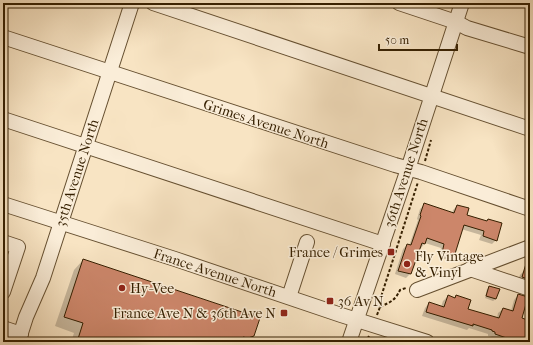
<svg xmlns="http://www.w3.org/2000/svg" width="533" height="345" viewBox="0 0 533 345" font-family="'IM FELL French Canon',serif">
<rect width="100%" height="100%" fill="#f8e4c3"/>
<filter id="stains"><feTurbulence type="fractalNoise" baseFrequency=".005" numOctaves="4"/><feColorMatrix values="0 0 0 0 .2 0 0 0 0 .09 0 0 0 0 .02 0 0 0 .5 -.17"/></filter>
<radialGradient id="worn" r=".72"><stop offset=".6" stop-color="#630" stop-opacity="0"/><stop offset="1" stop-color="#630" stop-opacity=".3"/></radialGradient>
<g fill="#0003">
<polygon points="424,205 452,213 453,210 457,206 466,216 496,240 492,244 479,240 481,235 461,229 453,256 449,260 438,257 441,248 425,243 421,248 420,247 410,274 406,278 395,274 403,249 407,245 409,246 418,220 417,219 420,209"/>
<polygon points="83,260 253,335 246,342 71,342 74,333 55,326 74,270"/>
<polygon points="524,271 530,273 530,287 517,282 520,275"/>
<polygon points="490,287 496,299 493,301 485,298 487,289"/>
<polygon points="518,295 521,319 530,322 523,342 502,342 491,338 492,337 488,336 488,334 469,328 467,330 422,316 425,308 429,303 441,307 443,301 448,296 454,298 456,296 467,309 497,318 498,313 503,309 511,311 514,300"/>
</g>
<g fill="#cc866a" stroke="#351f00">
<polygon points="424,203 454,213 457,205 469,208 467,215 487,221 488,219 502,223 497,241 483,236 484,231 464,225 454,257 442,253 444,244 427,238 425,244 422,243 411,274 398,271 407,244 411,245 421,216 420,215"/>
<polygon points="528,257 530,257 530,280 522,277"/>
<polygon points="83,259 260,318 254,336 248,338 243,337 241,342 77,342 83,323 64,317"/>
<polygon points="489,286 500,289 496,299 486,296"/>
<polygon points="518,294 528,297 522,318 530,321 530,326 525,342 519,340 518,342 495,334 495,332 492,331 492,330 473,324 473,326 426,312 429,302 444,307 448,295 455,298 456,295 471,300 468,309 499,318 503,308 513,311"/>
</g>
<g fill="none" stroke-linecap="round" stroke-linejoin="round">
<defs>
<g id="minor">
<polyline points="153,3 530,129"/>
<polyline points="399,3 456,22 467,28 530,47"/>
<polyline points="3,37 395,165 421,172 530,209"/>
<polyline points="3,119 383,244"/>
<polyline points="3,204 175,259 341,315 427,342"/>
<polyline points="3,242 18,247 3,292"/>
<polyline points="470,269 530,289"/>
<polyline points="417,290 530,247"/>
<polyline points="289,297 307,242"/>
<polyline points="3,328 21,334"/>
<polyline points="18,342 26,317 43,278 132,3"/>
<polyline points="349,342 408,169 462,3"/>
</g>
</defs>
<use href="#minor" stroke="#665031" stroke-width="16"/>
<g stroke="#351f00" stroke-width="2" stroke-dasharray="3 2" stroke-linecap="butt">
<polyline points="425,161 431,140"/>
<path d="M380,307C390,302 395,301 400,290L406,288"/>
<polyline points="377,315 380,307 380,300 418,182"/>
<polyline points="366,342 369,336"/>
</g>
<use href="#minor" stroke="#faedd8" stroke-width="14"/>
</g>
<g fill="#8f2418" stroke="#faedd8" stroke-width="1.5">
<rect x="387" y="248" width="8" height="8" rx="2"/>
<circle cx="407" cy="264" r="4"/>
<circle cx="122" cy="288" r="4"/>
<rect x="326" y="297" width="8" height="8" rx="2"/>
<rect x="280" y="309" width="8" height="8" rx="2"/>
</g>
<g text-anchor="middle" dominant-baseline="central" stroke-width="3" stroke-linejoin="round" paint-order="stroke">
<g font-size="14" fill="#351f00" stroke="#faedd8">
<text transform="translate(266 124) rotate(18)">Grimes Avenue North</text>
<text transform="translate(77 173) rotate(-72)">35th Avenue North</text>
<text transform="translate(406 173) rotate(-72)">36th Avenue North</text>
<text transform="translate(215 273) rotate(18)">France Avenue North</text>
</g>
<g font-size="14" fill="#351f00" stroke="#faedd8" text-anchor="start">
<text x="383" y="252" text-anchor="end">France / Grimes</text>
<text x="415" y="256">Fly Vintage<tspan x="415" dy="16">&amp; Vinyl</tspan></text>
<text x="130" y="288">Hy-Vee</text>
<text x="338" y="301">36 Av N</text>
<text x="276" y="313" text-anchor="end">France Ave N &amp; 36th Ave N</text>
</g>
</g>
<rect width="533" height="345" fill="none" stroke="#f8e4c3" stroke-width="16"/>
<rect x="4" y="4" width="525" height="337" fill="none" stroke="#351f00" stroke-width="2"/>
<rect x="8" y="8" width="517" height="329" fill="none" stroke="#351f00"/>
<path d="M379 44v6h78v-6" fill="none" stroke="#351f00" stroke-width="2"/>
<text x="385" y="44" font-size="12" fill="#351f00" stroke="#faedd8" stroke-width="3" paint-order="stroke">50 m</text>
<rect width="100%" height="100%" filter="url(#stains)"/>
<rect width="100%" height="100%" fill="url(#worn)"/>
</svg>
